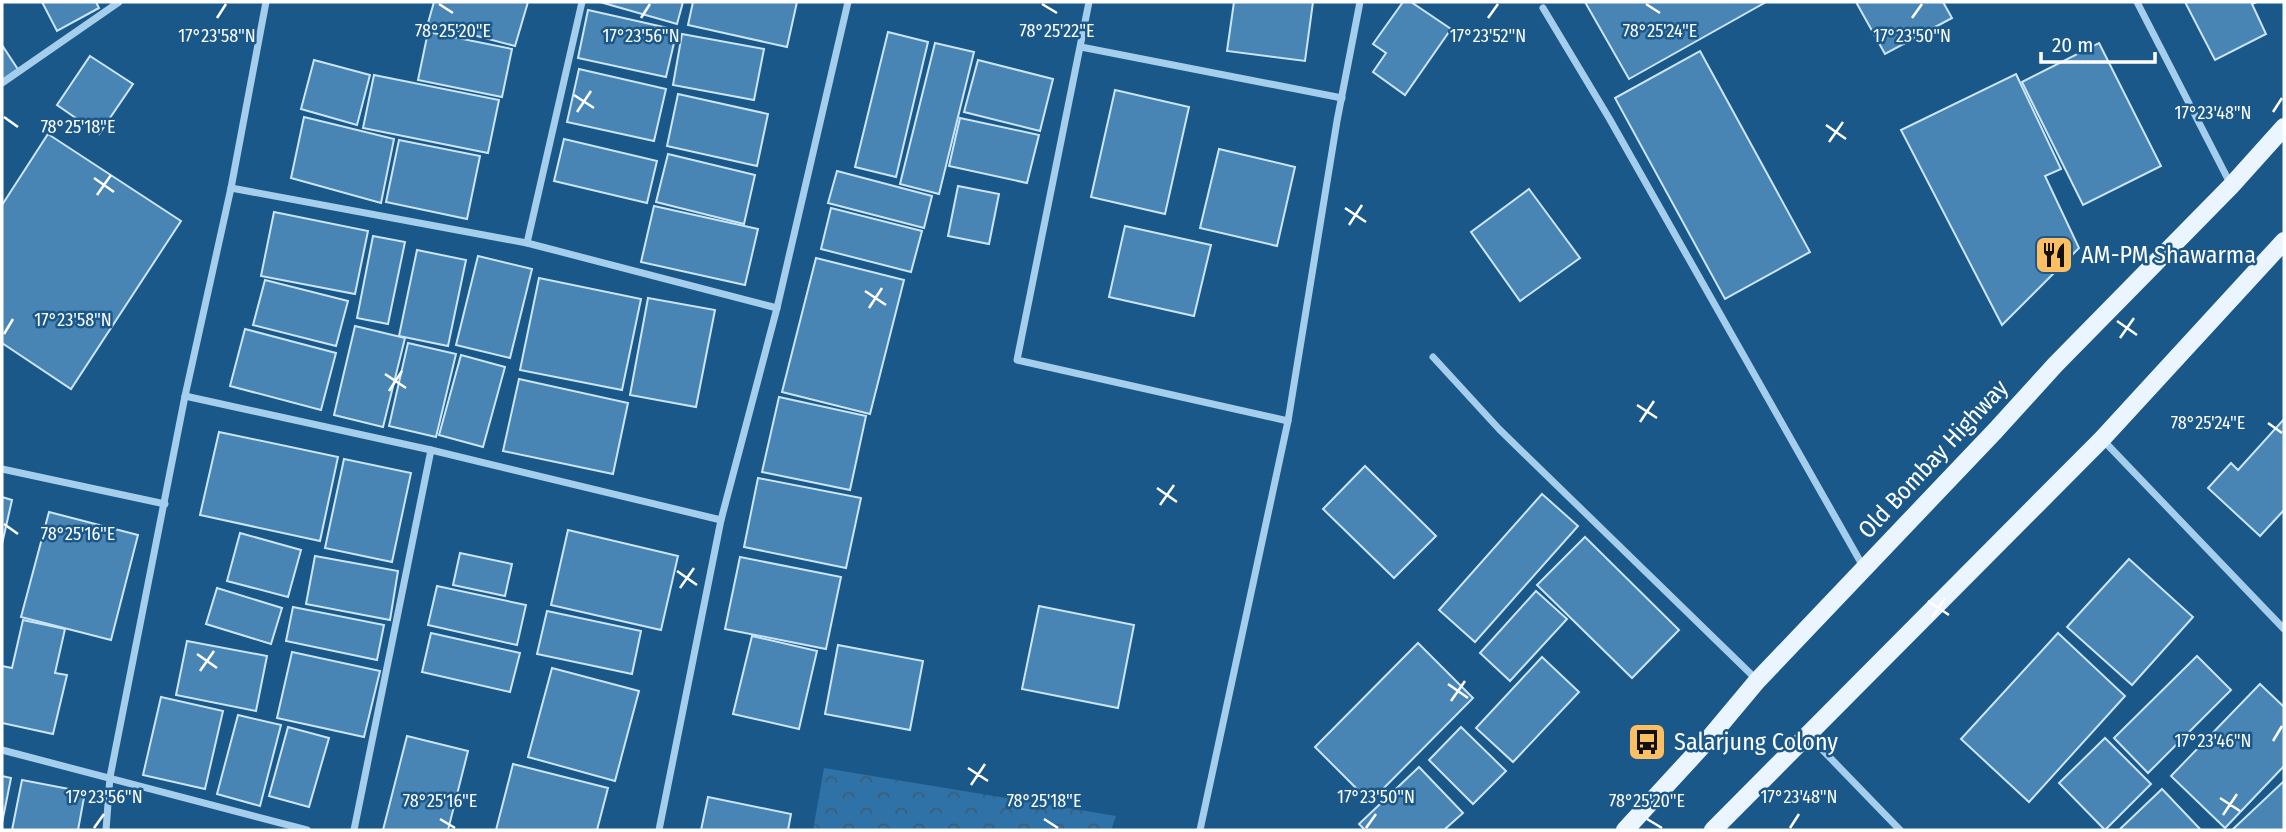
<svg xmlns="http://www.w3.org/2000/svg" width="2286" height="832" viewBox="0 0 2286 832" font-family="'Fira Sans Condensed',sans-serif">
<defs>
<pattern id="park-crowns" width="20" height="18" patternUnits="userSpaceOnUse" patternTransform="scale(1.75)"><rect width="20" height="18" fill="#2e72a8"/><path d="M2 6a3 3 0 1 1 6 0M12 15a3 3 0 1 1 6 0" fill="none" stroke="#3e5d75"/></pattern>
</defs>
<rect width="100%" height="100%" fill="#1b588a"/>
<polygon fill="url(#park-crowns)" points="824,768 1116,816 1111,830 813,830"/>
<g fill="#4884b4" stroke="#cbe5f9" stroke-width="2">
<polygon points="42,2 96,2 99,8 57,31"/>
<polygon points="434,2 528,2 515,46 428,23"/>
<polygon points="600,2 683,2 677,24"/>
<polygon points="693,2 797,2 787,47 688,25"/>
<polygon points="1234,2 1313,2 1305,61 1227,51"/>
<polygon points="1403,2 1411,2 1451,29 1405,95 1373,72 1386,53 1373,44"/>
<polygon points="1585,2 1766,2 1629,79"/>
<polygon points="1856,2 1943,2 1952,18 1885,54"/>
<polygon points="2185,2 2257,2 2252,4 2266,34 2215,60"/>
<polygon points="588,10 677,30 666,77 578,58"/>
<polygon points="428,32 512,49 502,97 418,80"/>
<polygon points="888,32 928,42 896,177 855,167"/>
<polygon points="682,34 764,49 754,100 673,85"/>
<polygon points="935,43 974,52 939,194 900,184"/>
<polygon points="2099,43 2161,166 2083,205 2022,82"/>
<polygon points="2,45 19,71 2,82"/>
<polygon points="1700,51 1810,252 1725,299 1615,98"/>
<polygon points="90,56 133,84 99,134 57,105"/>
<polygon points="314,60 370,75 357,125 301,109"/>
<polygon points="978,60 1053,79 1040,131 964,112"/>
<polygon points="579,69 666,89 654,141 567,122"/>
<polygon points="2016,74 2061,169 2045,176 2079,248 2002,325 1901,130"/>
<polygon points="374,75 499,100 488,153 363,128"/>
<polygon points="1115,90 1189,107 1165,214 1091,197"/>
<polygon points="678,94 768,114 757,166 667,146"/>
<polygon points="304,117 394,139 381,203 291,178"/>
<polygon points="960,118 1039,135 1027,183 949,166"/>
<polygon points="48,134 181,221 71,389 2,343 2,205"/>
<polygon points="564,139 657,161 647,203 554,181"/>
<polygon points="399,140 480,156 467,219 386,202"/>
<polygon points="1219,149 1295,167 1277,246 1200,228"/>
<polygon points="668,154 755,175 744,224 656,202"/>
<polygon points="837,171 932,196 924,228 828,203"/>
<polygon points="958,186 999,194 989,244 948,236"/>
<polygon points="1529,189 1580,258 1520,301 1471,232"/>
<polygon points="654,206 758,229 745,285 641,262"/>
<polygon points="831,208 922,231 911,272 821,249"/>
<polygon points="274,212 368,231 355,294 261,276"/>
<polygon points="1125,226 1211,245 1194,316 1109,297"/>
<polygon points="373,236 405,242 388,324 357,318"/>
<polygon points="417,250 466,260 448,346 399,336"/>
<polygon points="478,256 532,269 510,358 456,345"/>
<polygon points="816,258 904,280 870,414 782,392"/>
<polygon points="539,278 641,299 622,390 520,370"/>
<polygon points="265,280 348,301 336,346 253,325"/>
<polygon points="648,298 715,310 696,407 630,395"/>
<polygon points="355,326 405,338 383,427 334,415"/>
<polygon points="245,329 336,353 321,410 230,386"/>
<polygon points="408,343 456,354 436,437 389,426"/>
<polygon points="461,355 505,367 483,447 439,435"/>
<polygon points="519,379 628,403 613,474 503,451"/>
<polygon points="779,397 866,416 850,490 762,472"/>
<polygon points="2284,419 2284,510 2260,536 2208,488 2231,463 2238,470"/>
<polygon points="219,432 338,457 320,541 200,515"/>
<polygon points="344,459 411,473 392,562 325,548"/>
<polygon points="1365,466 1436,536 1394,578 1323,509"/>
<polygon points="758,478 861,498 846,568 744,547"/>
<polygon points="1542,494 1578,526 1475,642 1439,610"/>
<polygon points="2,497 12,500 2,544"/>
<polygon points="49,512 138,535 111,640 21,617"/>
<polygon points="568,530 678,556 661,630 551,605"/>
<polygon points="240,533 301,550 288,597 227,581"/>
<polygon points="1585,537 1679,630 1632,678 1537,585"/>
<polygon points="460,553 512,564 505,596 453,585"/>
<polygon points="315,556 398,571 390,620 306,604"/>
<polygon points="740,557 841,577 826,649 725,629"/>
<polygon points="2129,559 2193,617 2132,685 2067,627"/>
<polygon points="437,586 526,605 517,645 428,625"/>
<polygon points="217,588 282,608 271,644 206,624"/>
<polygon points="1536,591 1567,619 1510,681 1480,653"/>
<polygon points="1039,606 1134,625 1118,708 1022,689"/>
<polygon points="293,607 384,625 377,660 286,641"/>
<polygon points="547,611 641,631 632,674 537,654"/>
<polygon points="23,620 65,629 55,673 67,675 53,734 2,723 2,666 12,668"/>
<polygon points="431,633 520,653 510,692 422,672"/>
<polygon points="2058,633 2125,696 2029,802 1961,739"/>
<polygon points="752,636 817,651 799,729 733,714"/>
<polygon points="187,641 267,656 256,711 176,695"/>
<polygon points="1418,643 1473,698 1370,802 1315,747"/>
<polygon points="838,645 923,661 910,730 825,714"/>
<polygon points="292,652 380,671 364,737 277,718"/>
<polygon points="2197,656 2231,690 2148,773 2114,738"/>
<polygon points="1542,657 1579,692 1513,762 1476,728"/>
<polygon points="552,668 639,691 615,781 528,757"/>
<polygon points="2260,684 2284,707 2284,766 2225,828 2171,776"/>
<polygon points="161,697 223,711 205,789 143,775"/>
<polygon points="238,715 281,725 260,806 217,794"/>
<polygon points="288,727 329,738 309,807 269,796"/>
<polygon points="1461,727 1506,771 1473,804 1429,760"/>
<polygon points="407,736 468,751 448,830 383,830"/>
<polygon points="2105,738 2151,784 2105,830 2059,783"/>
<polygon points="513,764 608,788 597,830 496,830"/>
<polygon points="1419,767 1463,813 1444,830 1365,830 1359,824"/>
<polygon points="2,776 11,778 2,823"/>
<polygon points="22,780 85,792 78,830 12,830"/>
<polygon points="2284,781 2284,830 2232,830"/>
<polygon points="2162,789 2201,830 2119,830"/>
<polygon points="708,797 791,814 788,830 701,830"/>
</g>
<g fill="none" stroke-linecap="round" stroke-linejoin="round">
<g stroke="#a5ceed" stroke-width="7">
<polyline points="1089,2 1017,360 1288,421"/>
<polyline points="2137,2 2231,185"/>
<polyline points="1543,8 1609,118 1864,568"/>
<polyline points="1081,47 1342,98"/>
<polyline points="2,83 119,2"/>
<polyline points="231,188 527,243 777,308"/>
<polyline points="527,243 582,2"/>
<polyline points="1433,357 1499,429 1757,680"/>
<polyline points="185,396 431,450 721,520"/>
<polyline points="2102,439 2284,629"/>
<polyline points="2,469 165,504"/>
<polyline points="1809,736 1900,830"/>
<polyline points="2,750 307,830"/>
<polyline points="106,830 110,777 185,396 231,188 266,2"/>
<polyline points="354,830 431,450"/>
<polyline points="659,830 721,520 777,308 848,2"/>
<polyline points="1200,830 1288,421 1337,121 1360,2"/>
</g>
<g stroke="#ebf5ff" stroke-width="18">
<polyline points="1625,830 1706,742 1757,681 1995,431 2055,365 2231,186 2284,127"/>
<polyline points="1713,830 2102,439 2284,241"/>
</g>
</g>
<path fill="none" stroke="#fff" stroke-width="2.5" d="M439,4L453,13M1042,4L1057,13M1646,4L1660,13M217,18L226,4M641,18L650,4M1488,18L1498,4M1912,18L1922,4M574,95L594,108M577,112L591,91M2273,112L2282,98M4,117L18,127M1826,125L1846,139M1829,142L1843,122M94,178L114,192M97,195L111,175M1345,208L1366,222M1349,225L1362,205M865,291L886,305M869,308L882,288M2117,321L2137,335M4,334L13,319M2120,338L2134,318M385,374L406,388M389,391L402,371M1637,405L1657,418M1640,422L1654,401M2268,423L2282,433M1157,488L1177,502M1160,505L1174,485M4,524L18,534M677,571L697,585M680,588L694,568M1928,601L1949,615M1932,618L1945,598M197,654L217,668M200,671L214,651M1448,684L1468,698M1451,701L1465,681M2273,741L2282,726M968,768L988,781M971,785L985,764M2220,798L2240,811M2223,815L2237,794M440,819L455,828M1044,819L1058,828M1647,819L1662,828M94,828L104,814M1366,828L1376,814M1790,828L1799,814"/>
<defs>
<symbol id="restaurant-square" viewBox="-11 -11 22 22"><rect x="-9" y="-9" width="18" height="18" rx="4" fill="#febf62" stroke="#1b588a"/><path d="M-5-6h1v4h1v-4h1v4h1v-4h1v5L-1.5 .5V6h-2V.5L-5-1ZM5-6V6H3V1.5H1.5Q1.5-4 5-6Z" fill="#111"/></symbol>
<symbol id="bus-square" viewBox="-11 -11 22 22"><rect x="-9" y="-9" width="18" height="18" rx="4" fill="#febf62" stroke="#1b588a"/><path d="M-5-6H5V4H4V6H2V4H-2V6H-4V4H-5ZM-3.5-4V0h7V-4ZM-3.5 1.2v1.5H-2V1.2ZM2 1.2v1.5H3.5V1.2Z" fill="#111"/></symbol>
</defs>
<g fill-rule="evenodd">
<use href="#restaurant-square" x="2032" y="233" width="44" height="44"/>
<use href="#bus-square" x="1625" y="720" width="44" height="44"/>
</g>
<g text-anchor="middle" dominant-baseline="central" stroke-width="5" stroke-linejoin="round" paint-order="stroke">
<g font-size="24" fill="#fff" stroke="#1b588a" text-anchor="start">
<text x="2081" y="255">AM-PM Shawarma</text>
<text x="1674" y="742">Salarjung Colony</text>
</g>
<g font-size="24" fill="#fff" stroke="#1b588a">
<text transform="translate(1933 459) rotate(-47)">Old Bombay Highway</text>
</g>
</g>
<g font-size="18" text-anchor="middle" fill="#fff" stroke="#1b588a" stroke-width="5" stroke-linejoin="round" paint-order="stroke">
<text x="453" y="37">78°25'20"E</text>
<text x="1057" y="37">78°25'22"E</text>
<text x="1660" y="37">78°25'24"E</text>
<text x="217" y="42">17°23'58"N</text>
<text x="641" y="42">17°23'56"N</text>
<text x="1912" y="42">17°23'50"N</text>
<text x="1488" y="42">17°23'52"N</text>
<text x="2213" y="119">17°23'48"N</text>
<text x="78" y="133">78°25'18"E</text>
<text x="73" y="326">17°23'58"N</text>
<text x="2208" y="429">78°25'24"E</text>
<text x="78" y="540">78°25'16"E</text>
<text x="2213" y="747">17°23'46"N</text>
<text x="104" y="803">17°23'56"N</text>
<text x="1376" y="803">17°23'50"N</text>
<text x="1799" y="803">17°23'48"N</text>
<text x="440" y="807">78°25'16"E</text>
<text x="1044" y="807">78°25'18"E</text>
<text x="1647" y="807">78°25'20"E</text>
</g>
<rect width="2286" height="832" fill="none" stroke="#ffffff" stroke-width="7"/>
<path d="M2041 52v10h114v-10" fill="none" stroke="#ffffff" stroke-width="3.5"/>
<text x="2052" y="52" font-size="21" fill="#ffffff" stroke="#1b588a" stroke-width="5" paint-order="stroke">20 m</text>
</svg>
